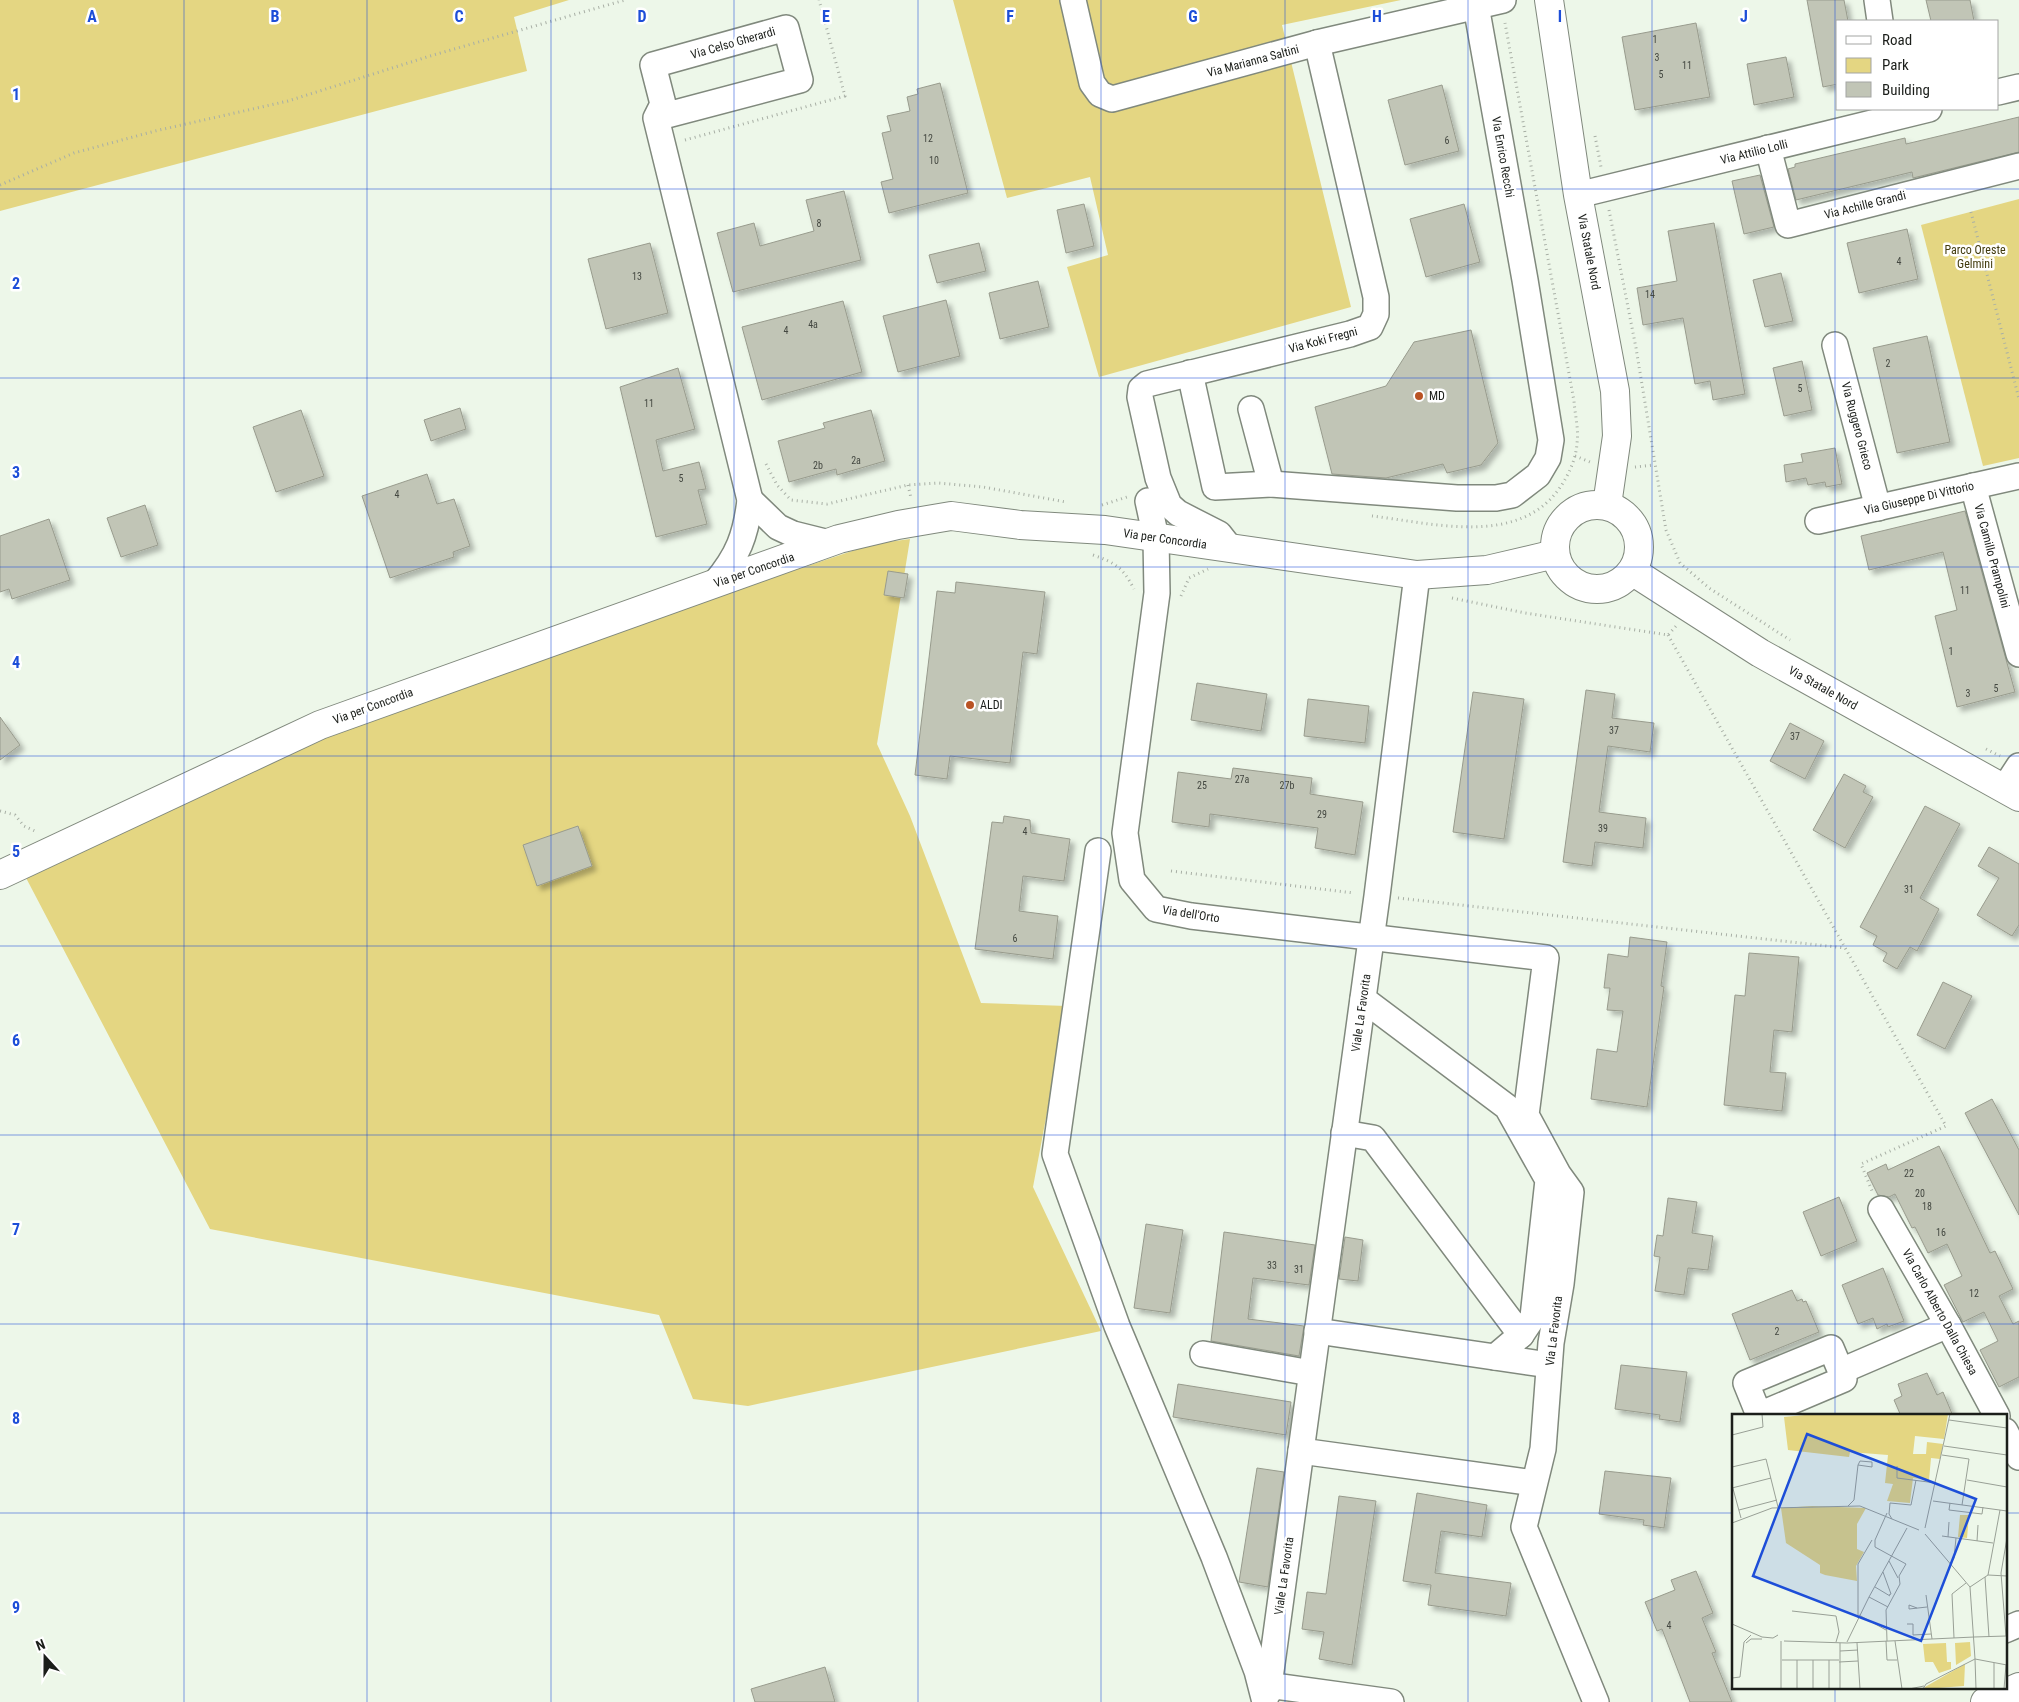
<svg xmlns="http://www.w3.org/2000/svg" width="2019" height="1702" viewBox="0 0 2019 1702" font-family="'Roboto Condensed',sans-serif">
<defs>
<filter id="shadow"><feDropShadow dx="4.5" dy="4.5" stdDeviation="2.5" flood-color="#0004"/></filter>
</defs>
<rect width="100%" height="100%" fill="#edf7e9"/>
<g fill="#e4d682">
<polygon points="0,0 569,0 514,17 527,71 0,211"/>
<polygon points="953,0 1401,0 1282,25 1351,307 1099,377 1067,267 1108,255 1090,177 1007,198"/>
<polygon points="2019,199 2019,458 1983,466 1921,225"/>
<polygon points="910,539 877,744 910,816 981,1003 1067,1006 1033,1187 1101,1331 748,1406 693,1399 659,1315 210,1229 24,874 334,730 664,614 873,544"/>
</g>
<g fill="#c1c5b6" stroke="#989b8d" filter="url(#shadow)">
<polygon points="1807,0 1844,0 1848,21 1838,21 1838,84 1823,87"/>
<polygon points="1926,0 1970,0 1974,21 1931,21"/>
<polygon points="1696,23 1710,97 1635,110 1622,37"/>
<polygon points="1786,57 1794,97 1754,105 1747,64"/>
<polygon points="940,83 968,193 889,213 881,182 893,179 882,133 891,131 887,116 910,111 907,97 918,94 917,89"/>
<polygon points="1442,85 1459,151 1405,165 1388,100"/>
<polygon points="2019,117 2019,152 1913,178 1912,172 1796,200 1788,169 1795,167 1795,164 1905,138 1906,144"/>
<polygon points="1760,175 1774,227 1744,234 1732,181"/>
<polygon points="844,191 861,260 733,292 717,233 754,223 760,246 814,231 806,200"/>
<polygon points="1084,204 1094,246 1066,253 1057,210"/>
<polygon points="1464,204 1480,262 1426,277 1410,219"/>
<polygon points="1714,223 1745,394 1713,400 1710,381 1695,384 1683,318 1643,325 1637,288 1677,281 1668,231"/>
<polygon points="1907,229 1918,279 1859,293 1847,243"/>
<polygon points="650,243 668,313 606,329 588,259"/>
<polygon points="979,243 986,271 937,283 929,255"/>
<polygon points="1781,273 1793,321 1765,327 1753,280"/>
<polygon points="1038,281 1049,327 1000,339 989,293"/>
<polygon points="946,300 960,356 898,372 883,316"/>
<polygon points="843,301 862,372 762,400 742,327"/>
<polygon points="1471,330 1498,443 1481,465 1447,473 1443,464 1386,478 1332,474 1315,407 1386,386 1414,342"/>
<polygon points="1927,336 1950,442 1897,453 1873,348"/>
<polygon points="1802,361 1812,410 1784,416 1773,368"/>
<polygon points="678,368 695,429 656,440 663,471 699,462 706,489 698,490 707,524 656,537 620,387"/>
<polygon points="460,408 466,429 431,441 424,420"/>
<polygon points="301,410 324,476 276,492 253,427"/>
<polygon points="871,410 885,461 837,475 836,469 789,482 778,441 825,428 823,423"/>
<polygon points="1835,448 1842,484 1826,487 1825,482 1808,485 1806,478 1786,482 1784,465 1803,462 1801,454"/>
<polygon points="427,474 437,504 454,499 470,546 453,552 454,557 390,578 362,496"/>
<polygon points="145,505 158,545 121,557 107,518"/>
<polygon points="1965,511 2015,692 1957,707 1935,616 1957,610 1943,552 1869,570 1861,536"/>
<polygon points="49,519 70,580 12,599 9,589 0,592 0,536"/>
<polygon points="888,571 908,574 904,598 884,595"/>
<polygon points="956,582 1045,592 1037,654 1023,652 1010,763 950,756 947,779 915,775 937,591 955,593"/>
<polygon points="1197,683 1267,694 1261,731 1191,720"/>
<polygon points="1586,690 1615,694 1612,718 1654,723 1650,752 1608,746 1599,812 1646,818 1643,848 1595,842 1592,866 1563,862"/>
<polygon points="1473,692 1524,699 1504,839 1453,832"/>
<polygon points="1308,699 1369,706 1365,743 1304,736"/>
<polygon points="0,717 20,745 0,760"/>
<polygon points="1790,723 1824,741 1805,779 1770,761"/>
<polygon points="1233,768 1312,778 1310,794 1363,802 1355,855 1315,848 1318,828 1210,814 1209,827 1172,822 1178,772 1231,779"/>
<polygon points="1844,774 1866,786 1863,792 1873,797 1845,848 1813,830"/>
<polygon points="1925,806 1960,824 1920,898 1939,909 1917,951 1910,947 1897,969 1883,961 1887,953 1873,945 1877,936 1860,927"/>
<polygon points="1004,816 1030,820 1031,833 1070,839 1064,881 1023,876 1019,911 1058,916 1053,959 975,949 992,822 1003,823"/>
<polygon points="578,826 592,866 537,886 523,845"/>
<polygon points="1989,847 2019,864 2019,925 2012,936 1977,915 1999,878 1978,866"/>
<polygon points="1630,937 1667,942 1661,986 1664,987 1647,1107 1591,1099 1597,1049 1617,1052 1623,1011 1607,1010 1610,988 1604,988 1608,954 1628,957"/>
<polygon points="1749,953 1799,957 1792,1032 1774,1030 1770,1072 1786,1073 1782,1111 1724,1105 1735,995 1745,996"/>
<polygon points="1943,982 1972,996 1945,1049 1917,1035"/>
<polygon points="1992,1099 2019,1150 2019,1215 1965,1113"/>
<polygon points="1939,1146 1990,1253 1995,1251 2013,1289 1999,1296 2013,1324 2019,1321 2019,1377 1999,1387 1980,1350 1998,1341 1984,1312 1963,1322 1944,1285 1962,1276 1947,1244 1928,1253 1915,1227 1912,1228 1895,1194 1889,1197 1878,1195 1867,1173 1886,1164 1888,1170"/>
<polygon points="1839,1197 1857,1241 1821,1256 1803,1212"/>
<polygon points="1668,1198 1697,1202 1692,1233 1713,1236 1708,1270 1688,1268 1684,1295 1655,1291 1660,1257 1654,1256 1657,1235 1663,1236"/>
<polygon points="1146,1224 1183,1230 1170,1313 1134,1308"/>
<polygon points="1224,1232 1315,1245 1309,1285 1253,1278 1248,1319 1304,1326 1299,1356 1211,1341"/>
<polygon points="1345,1237 1363,1240 1358,1281 1339,1279"/>
<polygon points="1883,1268 1904,1321 1888,1327 1887,1324 1877,1329 1873,1318 1858,1324 1842,1285"/>
<polygon points="1792,1290 1797,1301 1802,1299 1803,1302 1806,1301 1819,1332 1750,1360 1732,1314"/>
<polygon points="1621,1365 1687,1372 1680,1422 1659,1419 1660,1415 1615,1409"/>
<polygon points="1927,1373 1937,1395 1943,1392 1953,1416 1901,1416 1894,1400 1902,1396 1898,1384"/>
<polygon points="1178,1384 1291,1402 1286,1435 1173,1417"/>
<polygon points="1257,1468 1284,1472 1268,1587 1239,1582"/>
<polygon points="1605,1471 1671,1478 1664,1528 1643,1525 1644,1520 1599,1514"/>
<polygon points="1417,1493 1487,1505 1482,1537 1441,1531 1435,1573 1511,1583 1506,1616 1428,1605 1431,1585 1403,1581"/>
<polygon points="1339,1496 1376,1501 1352,1665 1319,1659 1324,1632 1302,1629 1307,1592 1326,1594"/>
<polygon points="1696,1571 1713,1613 1702,1618 1716,1652 1712,1653 1732,1702 1690,1702 1662,1629 1657,1631 1645,1602 1675,1590 1671,1580"/>
<polygon points="825,1667 835,1702 755,1702 751,1689"/>
</g>
<g fill="none" stroke-linecap="round" stroke-linejoin="round">
<defs>
<g id="minor">
<polyline points="1073,0 1092,83 1100,94 1112,99 1317,43 1503,0"/>
<polyline points="1877,0 1880,21"/>
<polyline points="1998,92 2019,87"/>
<path d="M656,118L663,104L653,65L786,28L800,80L656,118L750,500C746,535 738,556 715,583"/>
<polyline points="1768,148 1788,225 2019,166"/>
<polyline points="1578,195 1929,109"/>
<polyline points="1835,345 1878,508"/>
<polyline points="1190,373 1215,487 1271,484 1457,498 1496,498 1512,495 1538,475 1548,458 1551,440 1525,280 1475,0"/>
<polyline points="1251,409 1271,484"/>
<polyline points="1973,486 2019,654"/>
<polyline points="750,500 778,527 793,534 829,543"/>
<polyline points="1148,501 1156,538 1157,593 1125,833 1132,880 1156,909 1191,916 1546,958 1526,1115 1558,1174 1571,1192 1561,1284 1551,1343 1543,1449 1524,1527 1596,1702"/>
<polyline points="1818,521 2019,476"/>
<polyline points="1230,548 1219,534 1178,513 1169,505 1158,478 1140,397 1141,389 1147,384 1350,334 1370,327 1376,314 1376,297 1317,43"/>
<polyline points="1417,575 1377,896 1301,1451 1534,1483"/>
<polyline points="2004,789 2019,766"/>
<polyline points="1098,851 1055,1154 1117,1326 1214,1557 1257,1671 1265,1702"/>
<polyline points="1363,999 1507,1107 1548,1180 1533,1317 1521,1335"/>
<polyline points="1344,1133 1373,1138 1521,1335 1495,1357"/>
<polyline points="1881,1209 1948,1325 1997,1416"/>
<polyline points="1317,1331 1549,1365"/>
<polygon points="1831,1348 1844,1379 1759,1415 1746,1383"/>
<polyline points="1203,1354 1311,1373"/>
<polyline points="1841,1371 1948,1325"/>
<polyline points="2005,1431 2019,1457"/>
<polyline points="2005,1630 2019,1624"/>
<polyline points="1268,1685 1391,1702"/>
<polyline points="1268,1693 1301,1451"/>
</g>
<g id="major">
<polyline points="1549,0 1578,195 1615,391 1617,436 1607,505"/>
<circle cx="1597" cy="547" r="42"/>
<polyline points="1632,571 1760,653 2019,797"/>
<polyline points="0,875 320,725 839,539 898,525 951,516 1020,525 1105,530 1417,575 1487,570 1555,554"/>
<polyline points="1985,1702 2019,1687"/>
</g>
</defs>
<use href="#minor" stroke="#80897d" stroke-width="28"/>
<use href="#major" stroke="#80897d" stroke-width="30"/>
<g stroke="#a8afa5" stroke-width="3" stroke-dasharray="1 4" stroke-linecap="butt">
<polyline points="1595,136 1601,167"/>
<polyline points="685,140 845,96 819,0"/>
<polyline points="0,185 74,153 155,131 288,101 430,56 625,0"/>
<polyline points="1609,210 1636,348 1666,530 1680,563 1709,588 1790,640"/>
<polyline points="1971,212 2019,399"/>
<polyline points="1575,456 1590,462"/>
<polyline points="766,464 777,485 791,500 827,504 908,485 938,483 983,487 1066,502"/>
<polyline points="1635,467 1654,465"/>
<polyline points="908,485 911,498"/>
<polyline points="1102,505 1127,497"/>
<path d="M1372,516C1432,523 1517,547 1559,489C1568,476 1576,460 1577,443C1579,430 1575,415 1574,401L1505,23"/>
<path d="M1093,555C1116,563 1123,568 1134,589"/>
<polyline points="1181,596 1189,578 1208,569"/>
<polyline points="1452,598 1525,613 1668,635 1676,626"/>
<polyline points="1668,635 1946,1126 1861,1164 1872,1191"/>
<polyline points="1986,749 2000,756"/>
<polyline points="0,811 15,815 24,826 37,832"/>
<polyline points="1171,871 1354,893"/>
<polyline points="1398,898 1845,948"/>
</g>
<use href="#minor" stroke="#fff" stroke-width="25"/>
<use href="#major" stroke="#fff" stroke-width="28"/>
</g>
<path fill="none" stroke="#1d4ed8" stroke-width="1" stroke-opacity="0.55" d="M184,0V1702M367,0V1702M551,0V1702M734,0V1702M918,0V1702M1101,0V1702M1285,0V1702M1468,0V1702M1652,0V1702M1835,0V1416M0,189H2019M0,378H2019M0,567H2019M0,756H2019M0,946H2019M0,1135H2019M0,1324H2019M0,1513H1733M2005,1513H2019M1835,1688V1702"/>
<g fill="#b95324" stroke="#fff" stroke-width="2">
<circle cx="1419" cy="396" r="5"/>
<circle cx="970" cy="705" r="5"/>
</g>
<g text-anchor="middle" dominant-baseline="central" stroke-width="5" stroke-linejoin="round" paint-order="stroke">
<g font-size="10" fill="#444841">
<text x="1655" y="39">1</text>
<text x="1657" y="57">3</text>
<text x="1687" y="65">11</text>
<text x="1661" y="74">5</text>
<text x="928" y="138">12</text>
<text x="1447" y="140">6</text>
<text x="934" y="160">10</text>
<text x="819" y="223">8</text>
<text x="1899" y="261">4</text>
<text x="637" y="276">13</text>
<text x="1650" y="294">14</text>
<text x="813" y="324">4a</text>
<text x="786" y="330">4</text>
<text x="1888" y="363">2</text>
<text x="1800" y="388">5</text>
<text x="649" y="403">11</text>
<text x="856" y="460">2a</text>
<text x="818" y="465">2b</text>
<text x="681" y="478">5</text>
<text x="397" y="494">4</text>
<text x="1965" y="590">11</text>
<text x="1951" y="651">1</text>
<text x="1996" y="688">5</text>
<text x="1968" y="693">3</text>
<text x="1614" y="730">37</text>
<text x="1795" y="736">37</text>
<text x="1242" y="779">27a</text>
<text x="1202" y="785">25</text>
<text x="1287" y="785">27b</text>
<text x="1322" y="814">29</text>
<text x="1603" y="828">39</text>
<text x="1025" y="831">4</text>
<text x="1909" y="889">31</text>
<text x="1015" y="938">6</text>
<text x="1909" y="1173">22</text>
<text x="1920" y="1193">20</text>
<text x="1927" y="1206">18</text>
<text x="1941" y="1232">16</text>
<text x="1272" y="1265">33</text>
<text x="1299" y="1269">31</text>
<text x="1974" y="1293">12</text>
<text x="1777" y="1331">2</text>
<text x="1669" y="1625">4</text>
</g>
<g font-size="12" fill="#1b1e1a" stroke="#fff">
<text transform="translate(733 43) rotate(-16)">Via Celso Gherardi</text>
<text transform="translate(1253 61) rotate(-15)">Via Marianna Saltini</text>
<text transform="translate(1754 152) rotate(-14)">Via Attilio Lolli</text>
<text transform="translate(1503 157) rotate(80)">Via Enrico Recchi</text>
<text transform="translate(1865 205) rotate(-14)">Via Achille Grandi</text>
<text transform="translate(1589 252) rotate(79)">Via Statale Nord</text>
<text transform="translate(1323 340) rotate(-15)">Via Koki Fregni</text>
<text transform="translate(1857 426) rotate(75)">Via Ruggero Grieco</text>
<text transform="translate(1919 498) rotate(-13)">Via Giuseppe Di Vittorio</text>
<text transform="translate(1165 539) rotate(8)">Via per Concordia</text>
<text transform="translate(1992 556) rotate(75)">Via Camillo Prampolini</text>
<text transform="translate(754 570) rotate(-19)">Via per Concordia</text>
<text transform="translate(1823 688) rotate(29)">Via Statale Nord</text>
<text transform="translate(373 706) rotate(-20)">Via per Concordia</text>
<text transform="translate(1191 914) rotate(9)">Via dell'Orto</text>
<text transform="translate(1361 1013) rotate(-82)">Viale La Favorita</text>
<text transform="translate(1940 1312) rotate(61)">Via Carlo Alberto Dalla Chiesa</text>
<text transform="translate(1554 1331) rotate(-83)">Via La Favorita</text>
<text transform="translate(1284 1576) rotate(-82)">Viale La Favorita</text>
</g>
<g font-size="12" fill="#423b0e" stroke="#fff">
<text x="1975" y="250">Parco Oreste<tspan x="1975" dy="14">Gelmini</tspan></text>
</g>
<g font-size="12" fill="#1b1e1a" stroke="#fff" text-anchor="start">
<text x="1429" y="396">MD</text>
<text x="980" y="705">ALDI</text>
</g>
</g>
<g transform="translate(1732 1414)">
<rect width="275" height="275" fill="#edf7e9"/>
<path d="M83,0H216L212,25L183,22L181,40H194L195,28L211,30L208,45L199,44L197,66L181,64L178,89L155,87L161,70L153,69L156,41L118,38L117,43L56,36L52,3ZM80,92L134,94L125,110V135L132,138L124,152L125,167L93,161L88,159V151L54,129L49,94ZM228,101H237L235,124L226,123ZM238,228L239,242L224,251L223,229ZM214,229L215,248H219V255L207,259L201,248H193L191,230ZM233,250L232,272L193,275V273Z" fill="#e4d682"/>
<path fill="none" stroke="#99a096" stroke-width="1" d="M217,6L275,14M0,21L31,13L30,0M212,32L275,41M210,41L237,45L230,91M165,52V64L204,69M0,53L34,45L46,93M235,66L275,73M0,71L9,104M0,74L39,64M201,87L275,97M218,89L217,96L250,100L251,93M116,92L122,86L126,51L140,53V48L128,47L126,51M7,96L45,86M160,105L157,100L158,89L179,91L184,66M0,109L40,94L128,92L187,116M193,114L218,0M193,120L238,173L243,245M210,122L261,129M216,123L217,108M245,127L246,111M157,147L166,164M218,150L222,144L224,124M151,158L159,180L157,181M256,161L268,96M253,163L257,223M143,173L158,182M238,173L256,161L275,162M194,181L200,225M156,193L137,183L175,114M185,194L177,191V195L195,193M60,197L104,202L107,218L104,228M127,201L154,216M126,204V150L140,126M0,210L30,223L41,224L46,221M175,210H181V221L199,220M274,222L269,159L275,124M242,223L274,222M222,224L220,180L234,169M52,227L115,229L242,223M154,227L155,246H165M155,227L154,196L168,170L167,162L174,150L143,133V126L155,99M163,227L170,275M115,228L137,183M14,229L19,225H30M125,229L128,275M108,237L126,236M243,245L244,275M243,245L275,251M50,246H107M107,248L126,247M262,249V275M0,264L8,263L12,228L19,221M49,275V227M65,275V246M81,275V246M97,275V246M108,275V229M177,275L192,272M191,275L194,270L243,245M272,275L274,251"/>
<path fill="#1d4ed8" fill-opacity="0.15" stroke="#1d4ed8" stroke-width="2.5" d="M75,20L244,85L189,227L21,162Z"/>
<rect width="275" height="275" fill="none" stroke="#1b1e1a" stroke-width="2.5"/>
</g>
<g font-size="16" text-anchor="middle" font-weight="bold" fill="#1d4ed8" stroke="#fff" stroke-width="5" stroke-linejoin="round" paint-order="stroke">
<text x="92" y="22">A</text>
<text x="275" y="22">B</text>
<text x="459" y="22">C</text>
<text x="642" y="22">D</text>
<text x="826" y="22">E</text>
<text x="1010" y="22">F</text>
<text x="1193" y="22">G</text>
<text x="1377" y="22">H</text>
<text x="1560" y="22">I</text>
<text x="1744" y="22">J</text>
<text x="16" y="100">1</text>
<text x="16" y="289">2</text>
<text x="16" y="478">3</text>
<text x="16" y="668">4</text>
<text x="16" y="857">5</text>
<text x="16" y="1046">6</text>
<text x="16" y="1235">7</text>
<text x="16" y="1424">8</text>
<text x="16" y="1613">9</text>
</g>
<rect x="1836" y="20" width="162" height="90" fill="#ffffff" stroke="#a4a5a3"/>
<rect x="1846" y="36" width="25" height="8" fill="#ffffff" stroke="#a4a5a3"/>
<text x="1882" y="45" font-size="15" fill="#1b1e1a">Road</text>
<rect x="1846" y="58" width="25" height="15" fill="#e4d682" stroke="#a4a5a3"/>
<text x="1882" y="70" font-size="15" fill="#1b1e1a">Park</text>
<rect x="1846" y="82" width="25" height="15" fill="#c1c5b6" stroke="#a4a5a3"/>
<text x="1882" y="95" font-size="15" fill="#1b1e1a">Building</text>
<g transform="translate(45 1657) rotate(339)" stroke="#ffffff" stroke-width="4" paint-order="stroke">
<path d="M0-4L9 19L0 12L-9 19Z" fill="#1b1e1a"/>
<text y="-8" font-size="14" font-weight="bold" text-anchor="middle" fill="#1b1e1a">N</text>
</g>
</svg>
